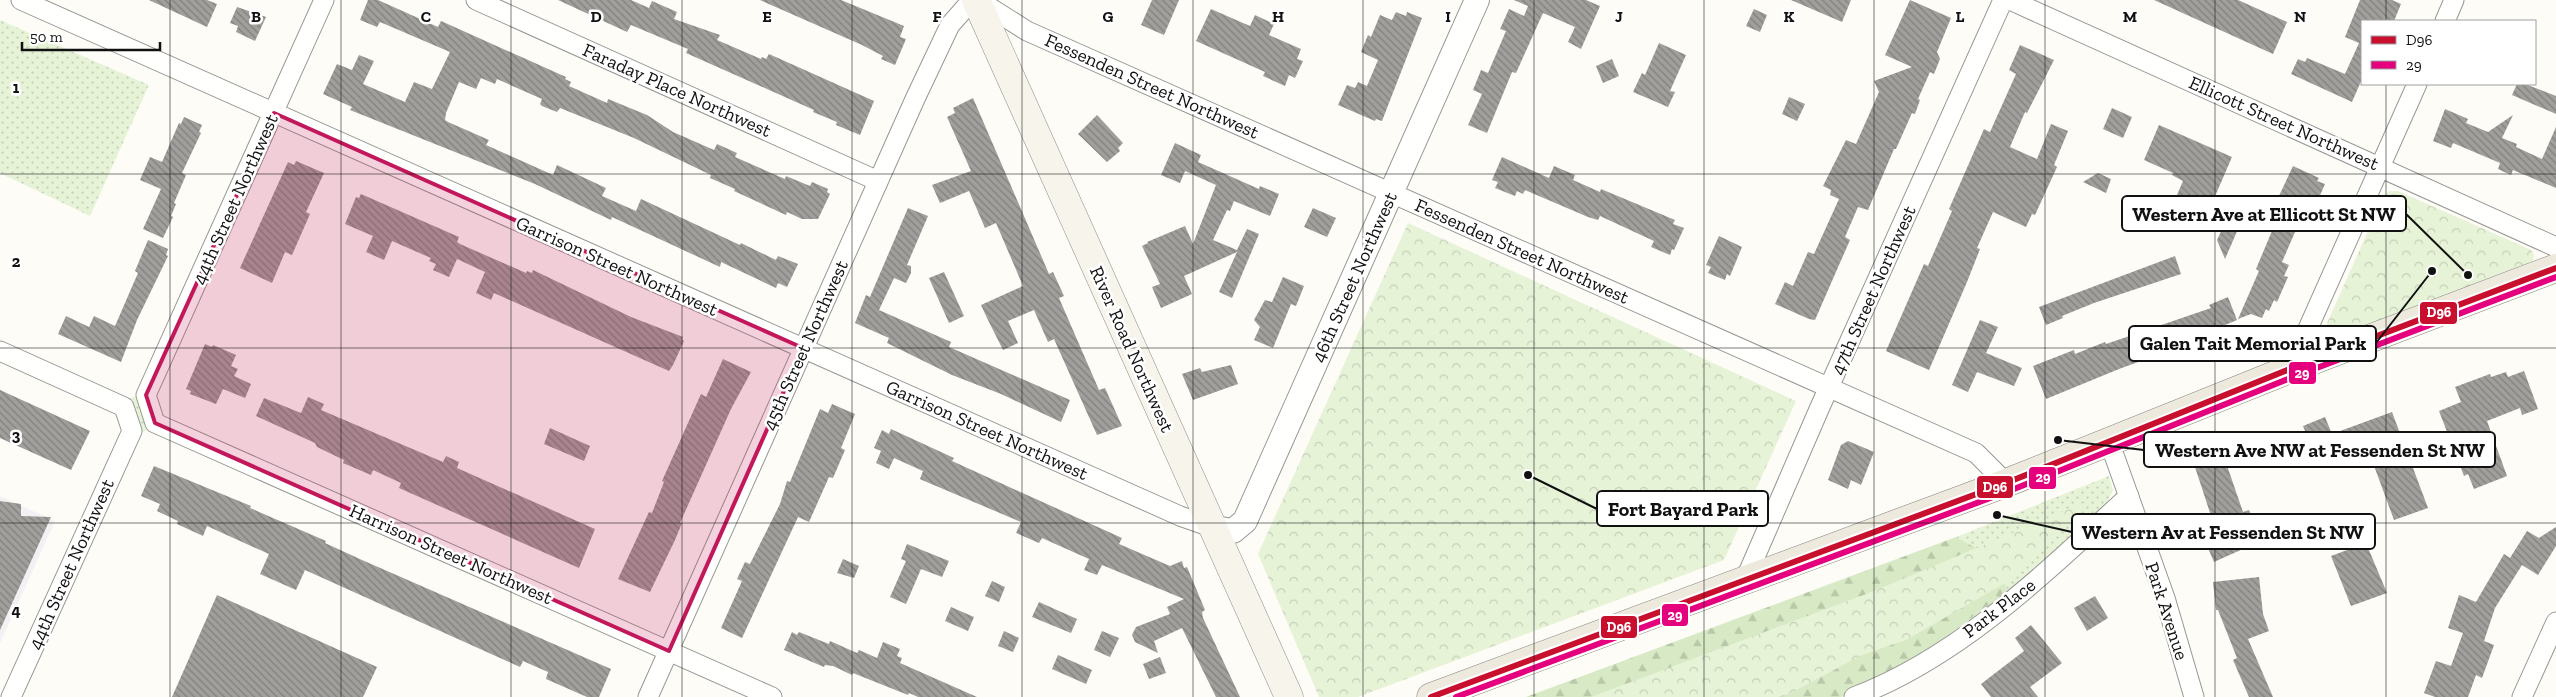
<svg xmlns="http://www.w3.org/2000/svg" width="2556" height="697" viewBox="0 0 2556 697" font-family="'Zilla Slab',serif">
<defs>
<pattern id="grass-dots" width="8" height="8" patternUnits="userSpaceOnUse" patternTransform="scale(1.25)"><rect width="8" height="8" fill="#e7f3d7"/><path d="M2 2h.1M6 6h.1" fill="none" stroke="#c5cfb8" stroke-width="1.8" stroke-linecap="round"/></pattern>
<pattern id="forest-firs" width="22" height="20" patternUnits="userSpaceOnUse" patternTransform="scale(1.25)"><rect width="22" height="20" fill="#d8eac5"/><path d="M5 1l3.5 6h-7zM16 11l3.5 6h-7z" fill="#b8c8a8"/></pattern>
<pattern id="park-crowns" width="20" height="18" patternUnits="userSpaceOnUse" patternTransform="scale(1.25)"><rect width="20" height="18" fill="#e7f3d7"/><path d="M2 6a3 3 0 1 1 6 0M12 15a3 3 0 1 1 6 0" fill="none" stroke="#c5cfb8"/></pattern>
<pattern id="building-back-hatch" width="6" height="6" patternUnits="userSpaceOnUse" patternTransform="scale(1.25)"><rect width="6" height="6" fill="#a19f9c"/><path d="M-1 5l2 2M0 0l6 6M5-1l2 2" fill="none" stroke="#82807e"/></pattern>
</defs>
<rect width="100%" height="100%" fill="#fdfcf7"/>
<polygon fill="#f5f0f3" points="0,496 55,521 0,643"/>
<g fill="url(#grass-dots)">
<polygon points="0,20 149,85 90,216 0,173"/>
<polygon points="135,396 150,429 142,432 127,400"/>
<polygon points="2109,476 2113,490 2105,506 2007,592 1956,537"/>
</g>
<polygon fill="url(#forest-firs)" points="1956,537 1999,561 2007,592 1888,679 1841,697 1526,697"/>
<g fill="url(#park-crowns)">
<polygon points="2390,191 2398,191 2531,250 2534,255 2533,261 2332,340 2328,339 2324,330 2384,195"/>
<polygon points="1408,223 1796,401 1724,560 1358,697 1319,697 1258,554"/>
<polygon points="2091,500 2012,579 1906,640 1862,655 1791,693 1778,697 1591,697 1869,593"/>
</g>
<g fill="url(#building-back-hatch)">
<polygon points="149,0 207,0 217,4 207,27"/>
<polygon points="368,0 378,0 438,27 441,21 566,77 565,79 571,82 569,86 607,103 608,99 647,115 673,132 714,150 717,144 737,153 735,157 785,179 786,176 810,186 812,182 828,189 827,192 830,194 818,219 802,219 787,212 786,215 734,191 735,189 710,178 711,175 634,138 560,108 557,112 542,106 540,104 542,99 497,79 495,84 481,78 476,89 459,82 446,113 445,120 448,122 489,140 486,145 553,175 557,165 606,188 602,196 636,211 641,199 740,245 741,243 776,260 778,256 798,264 787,287 778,283 776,288 721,262 720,267 612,217 611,220 535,184 350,110 352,107 323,94 337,64 352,70 359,55 374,61 363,84 405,102 414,82 432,89 450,52 380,22 377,27 360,20"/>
<polygon points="558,0 631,0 649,8 652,1 677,12 674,19 720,35 717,40 761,59 762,57 766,59 769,54 874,101 860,135 836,125 837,122 813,112 814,110 686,53 688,49 631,25 627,32"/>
<polygon points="760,0 841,0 904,26 900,37 906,39 895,65 881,59 883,56 862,45"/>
<polygon points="1152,0 1179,0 1164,35 1141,25"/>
<polygon points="1514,0 1586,0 1600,6 1581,49 1568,42 1575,27 1543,13 1516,73 1512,72 1487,133 1468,125 1482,94 1473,90 1481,70 1488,73 1506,31 1500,29 1509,9 1524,16 1528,6"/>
<polygon points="1791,0 1851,0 1842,22"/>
<polygon points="1910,0 1951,18 1937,52 1940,59 1934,74 1930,72 1918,99 1920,100 1915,114 1912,113 1896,149 1894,149 1868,210 1858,207 1845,237 1850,240 1839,265 1815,320 1809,319 1775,304 1785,282 1793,286 1808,252 1814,254 1839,199 1830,195 1831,190 1823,186 1846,140 1856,144 1879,92 1874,81 1912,67 1885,55"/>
<polygon points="2154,0 2238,0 2287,22 2273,54"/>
<polygon points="2360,0 2392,0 2401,4 2394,21 2362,21 2362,79 2352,102 2291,74 2298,59 2305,62 2307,58 2345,74 2359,43 2345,37"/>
<polygon points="237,7 266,17 255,41 236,32 238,26 230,23"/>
<polygon points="1211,9 1250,26 1255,15 1274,24 1269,35 1301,49 1297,59 1303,61 1295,78 1289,75 1285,86 1263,76 1265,72 1196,41"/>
<polygon points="1754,9 1767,15 1760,32 1746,26"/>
<polygon points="1396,12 1406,16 1407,12 1422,18 1382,121 1376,119 1375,121 1338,105 1347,85 1355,88 1358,82 1367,86 1378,60 1361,52 1368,35 1371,37 1380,15 1392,20"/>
<polygon points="1659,43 1686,55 1670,91 1675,92 1668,107 1633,92 1642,73 1645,75"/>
<polygon points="2020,45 2054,60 2027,113 2025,112 2010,147 2037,159 2051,124 2068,131 2054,165 2057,167 2035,215 2032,214 2026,227 1993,212 1977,248 1980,249 1967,282 1929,370 1886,351 1924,264 1928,266 1952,211 1949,209 1984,129 1990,132 2016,74 2009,70"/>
<polygon points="1612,59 1619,76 1603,83 1596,66"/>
<polygon points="2517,84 2525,84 2556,96 2556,114 2512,95"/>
<polygon points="1789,97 1805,104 1797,121 1782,114"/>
<polygon points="973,98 1049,274 1053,272 1064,296 1059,298 1099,390 1105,388 1122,426 1097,435 1054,339 1048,342 1034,310 1008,321 1018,343 1003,350 987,318 981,305 1023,286 996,223 985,228 969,191 940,203 932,185 971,171 947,117 955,113 953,108"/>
<polygon points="2112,108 2132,117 2123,138 2103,129"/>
<polygon points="2445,109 2468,119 2466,123 2488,132 2513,115 2502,138 2517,144 2516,147 2542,159 2556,127 2556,188 2513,170 2511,175 2498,169 2500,163 2453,143 2451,148 2433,141"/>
<polygon points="1097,115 1123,143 1118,148 1120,151 1107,162 1078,134"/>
<polygon points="184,117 202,125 199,132 201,133 182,173 186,175 174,203 176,204 171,216 173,217 163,238 143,229 161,189 140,180 150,157 162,162 179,123 181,124"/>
<polygon points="2159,125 2232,157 2213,201 2200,195 2187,227 2167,218 2183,181 2172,175 2173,173 2144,160"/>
<polygon points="1175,143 1201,155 1198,162 1259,189 1260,186 1279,194 1270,216 1234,201 1230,211 1227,210 1213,240 1237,250 1247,229 1259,234 1232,298 1219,292 1237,252 1184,276 1192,294 1161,308 1152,287 1160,284 1142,246 1148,243 1147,242 1185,226 1193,244 1216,185 1185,171 1180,183 1161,175"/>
<polygon points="1502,157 1549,178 1554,166 1575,175 1573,180 1600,192 1601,189 1675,220 1673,224 1684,228 1674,250 1672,249 1670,255 1651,247 1654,241 1600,216 1598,220 1588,217 1525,190 1523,194 1517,191 1515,196 1495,188 1498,182 1492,180"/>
<polygon points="296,161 324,173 306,212 310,214 292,255 285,252 272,283 240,268 288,162 294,165"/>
<polygon points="2293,166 2319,178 2317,181 2325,184 2318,200 2311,197 2308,202 2282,262 2289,265 2284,276 2288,277 2277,302 2274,300 2269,311 2266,309 2262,318 2251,314 2238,319 2259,271 2256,269 2272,231 2264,228"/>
<polygon points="2098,173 2111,179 2106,193 2083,182"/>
<polygon points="361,194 459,237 457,242 460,244 526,273 527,271 532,273 533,270 631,317 683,337 682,339 684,341 673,365 669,371 494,293 491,300 476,293 485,272 457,259 449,277 433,270 436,264 429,261 431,258 392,241 384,260 366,252 373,236 345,224 356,197 359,198"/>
<polygon points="908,208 928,216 907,265 911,266 911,273 906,283 894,278 879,310 951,342 949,347 1070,400 1061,422 1001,394 952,375 887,343 889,338 855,323 866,295 870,297"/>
<polygon points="1313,208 1336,218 1327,237 1304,227"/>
<polygon points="2229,215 2242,220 2225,259 2217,240"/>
<polygon points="1719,236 1742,247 1730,276 1727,274 1725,280 1708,273 1711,267 1706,265"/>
<polygon points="148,240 168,249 166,255 168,256 137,320 121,362 58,334 66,316 89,327 94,316 115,326 138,273 135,271"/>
<polygon points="2175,256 2181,274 2094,303 2062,316 2063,318 2046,325 2039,307"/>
<polygon points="944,272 964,316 949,323 929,278"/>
<polygon points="1283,277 1304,286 1296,306 1291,304 1273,348 1254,340 1260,327 1254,320 1265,300 1272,302"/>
<polygon points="2228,297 2237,320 2211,331 2212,335 2119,369 2046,399 2033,366 2074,350 2075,354 2105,342 2106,344 2211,308 2209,305"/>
<polygon points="1980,320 1998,327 1986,353 2022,368 2014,386 1977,372 1968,392 1952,385"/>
<polygon points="205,344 212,347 213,345 236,355 231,366 238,369 234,376 251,384 245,398 223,389 216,404 190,394 191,391 186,389"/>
<polygon points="723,359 751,372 731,409 680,523 682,523 675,540 650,592 618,579 649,512 652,513 664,482 662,481 701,394 706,397"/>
<polygon points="1231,365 1238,384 1193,400 1182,374 1200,368 1202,372"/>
<polygon points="2524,371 2538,409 2522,415 2520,408 2487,421 2507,476 2474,489 2468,474 2464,476 2439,411 2461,402 2455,387 2490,374 2491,377 2506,372 2508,377"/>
<polygon points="0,390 90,431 71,470 0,438"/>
<polygon points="308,397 324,404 321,410 443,462 446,456 459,462 457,468 595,529 579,568 399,488 401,483 373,470 371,475 343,463 344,460 317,447 315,443 256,416 264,398 301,413"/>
<polygon points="832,404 855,414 841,448 845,450 833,478 829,477 809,522 798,517 742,638 721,628 742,581 737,579 745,562 750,564 780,504 787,481 790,482 820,409 828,413"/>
<polygon points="2392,412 2428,508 2394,520 2366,444 2319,465 2303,426 2325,417 2332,434"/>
<polygon points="550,428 590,446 584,461 544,444"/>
<polygon points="891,429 954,458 952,461 1122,538 1119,544 1170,566 1182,561 1184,568 1187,567 1205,610 1202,612 1203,618 1240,697 1216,697 1182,628 1154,641 1158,653 1135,642 1132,635 1136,627 1170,614 1167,607 1184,599 1102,565 1097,575 1084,570 1089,559 1042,538 1039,543 1016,533 1021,522 922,480 920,479 923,471 894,458 889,469 876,463 881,451 874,448 882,430 889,434"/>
<polygon points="1848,441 1874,452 1861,485 1851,480 1848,489 1828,480 1841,445"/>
<polygon points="2222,451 2243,512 2249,510 2263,540 2214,562 2205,541 2214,536 2210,527 2214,525 2193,461"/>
<polygon points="154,466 251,506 250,508 326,541 325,543 362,560 611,669 599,697 587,697 571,690 546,679 548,672 523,661 520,667 305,570 296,590 260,574 269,554 207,526 203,536 177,524 178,521 157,511 160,504 141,496"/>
<polygon points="0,501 21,504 21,516 51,517 0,630"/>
<polygon points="2556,527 2556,546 2538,575 2522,565 2495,608 2484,641 2494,645 2482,678 2476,675 2468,697 2435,697 2424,693 2436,661 2451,666 2463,633 2448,628 2459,595 2476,602 2504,554 2510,558 2527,531 2539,538"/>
<polygon points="2366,543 2387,593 2351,606 2331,556"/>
<polygon points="907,544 949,561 942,577 921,569 906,604 890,597 906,561 901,559"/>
<polygon points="843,559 859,566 854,578 837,573"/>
<polygon points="2259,577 2263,614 2269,631 2248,639 2273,697 2249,697 2233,660 2237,658 2218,610 2216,610 2213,582"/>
<polygon points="992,581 1005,587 999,602 985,596"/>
<polygon points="217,595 377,667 363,697 172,697"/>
<polygon points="2095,596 2108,618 2087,631 2074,608"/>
<polygon points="1039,602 1077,619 1071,633 1032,617"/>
<polygon points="951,607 974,617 968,631 945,621"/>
<polygon points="2031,625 2062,663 2030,687 2038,697 1991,697 1981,684 2024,651 2015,638"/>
<polygon points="1004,631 1019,638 1013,652 998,646"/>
<polygon points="1102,631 1119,638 1110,657 1094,650"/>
<polygon points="792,632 797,635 799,632 829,644 830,641 857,653 859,650 877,658 883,642 900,649 897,656 902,658 900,663 977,697 918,697 909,693 908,695 853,673 852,675 833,666 825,665 824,667 784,650"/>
<polygon points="1058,655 1092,670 1086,684 1052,669"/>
<polygon points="1160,657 1166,673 1149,679 1143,664"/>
</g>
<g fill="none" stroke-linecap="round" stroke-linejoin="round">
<defs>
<g id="minor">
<polyline points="21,0 1180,516 1214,528"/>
<polyline points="324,0 146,395 155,423 772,697"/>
<polyline points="476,0 878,181"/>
<polyline points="978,0 1027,31 1976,453 2006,483"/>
<polyline points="2010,0 2556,247"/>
<polyline points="2445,21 2454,0"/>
<polyline points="0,351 124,407 132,431 11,697"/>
<polyline points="2290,369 2417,84"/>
<polyline points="2109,441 2165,598 2194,697"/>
<polyline points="1745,580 1820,407 2003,0"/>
<polyline points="648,697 915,99 950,25 972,0"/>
<path d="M1854,697C1960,657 2047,571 2129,496"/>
<polyline points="2522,697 2556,622"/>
</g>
<polyline id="tertiary" points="1214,528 1233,531 1245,521 1477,0"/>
<polyline id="secondary" points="976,0 1289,697"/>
<polyline id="primary" points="1431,697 2006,483 2290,369 2556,268"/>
</defs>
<use href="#minor" stroke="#979795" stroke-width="21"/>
<use href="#tertiary" stroke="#979795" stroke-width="26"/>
<use href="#secondary" stroke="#8e8d8b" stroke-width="29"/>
<use href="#primary" stroke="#858482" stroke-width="29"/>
<use href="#minor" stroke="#fffffe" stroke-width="19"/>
<use href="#tertiary" stroke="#fffffe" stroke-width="24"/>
<use href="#secondary" stroke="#f6f4eb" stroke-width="28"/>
<use href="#primary" stroke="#ede9dc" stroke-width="28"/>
<defs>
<polyline id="bus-1" points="1431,697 2006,483 2290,369 2556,268"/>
<polyline id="bus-2" points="1456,697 2009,491 2293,377 2556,277"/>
</defs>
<use href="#bus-1" stroke="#fff" stroke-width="10"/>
<use href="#bus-2" stroke="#fff" stroke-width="10"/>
<use href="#bus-1" stroke="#c8102e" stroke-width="6"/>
<use href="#bus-2" stroke="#e5007d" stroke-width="6"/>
</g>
<path fill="#c2185b" fill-opacity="0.2" stroke="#c2185b" stroke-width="4" stroke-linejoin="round" d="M274,113L803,348L669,651L155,423L146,395Z"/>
<path fill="none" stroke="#111" stroke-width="1" stroke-opacity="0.55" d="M170,0V697M341,0V697M511,0V697M682,0V697M852,0V697M1022,0V697M1193,0V697M1363,0V697M1534,0V697M1704,0V697M1874,0V697M2045,0V697M2215,0V697M2386,0V21M2386,84V697M0,174H2556M0,348H2556M0,523H2556"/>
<g text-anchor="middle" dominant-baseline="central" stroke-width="5" stroke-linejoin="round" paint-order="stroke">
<g font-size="19" fill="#111" stroke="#fff">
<text transform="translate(1152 86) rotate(24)">Fessenden Street Northwest</text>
<text transform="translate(677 90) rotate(24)">Faraday Place Northwest</text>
<text transform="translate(2284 123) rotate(24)">Ellicott Street Northwest</text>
<text transform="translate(235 199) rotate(-66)">44th Street Northwest</text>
<text transform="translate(1522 251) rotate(24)">Fessenden Street Northwest</text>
<text transform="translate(617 266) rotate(24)">Garrison Street Northwest</text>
<text transform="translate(1354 277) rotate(-66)">46th Street Northwest</text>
<text transform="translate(1873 290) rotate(-66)">47th Street Northwest</text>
<text transform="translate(805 345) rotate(-66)">45th Street Northwest</text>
<text transform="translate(1132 349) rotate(66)">River Road Northwest</text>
<text transform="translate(987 430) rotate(24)">Garrison Street Northwest</text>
<text transform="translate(451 554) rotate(24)">Harrison Street Northwest</text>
<text transform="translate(71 564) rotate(-66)">44th Street Northwest</text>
<text transform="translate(1999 608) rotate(-37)">Park Place</text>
<text transform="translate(2167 611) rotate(72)">Park Avenue</text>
</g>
</g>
<g font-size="16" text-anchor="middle" font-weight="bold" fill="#111" stroke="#fff" stroke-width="5" stroke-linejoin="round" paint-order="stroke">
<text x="256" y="22">B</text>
<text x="426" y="22">C</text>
<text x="596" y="22">D</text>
<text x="767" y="22">E</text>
<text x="937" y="22">F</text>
<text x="1108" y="22">G</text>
<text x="1278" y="22">H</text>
<text x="1448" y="22">I</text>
<text x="1619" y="22">J</text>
<text x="1789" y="22">K</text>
<text x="1960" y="22">L</text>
<text x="2130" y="22">M</text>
<text x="2300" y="22">N</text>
<text x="16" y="93">1</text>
<text x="16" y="267">2</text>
<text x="16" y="441">3</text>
<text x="16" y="616">4</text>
</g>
<path fill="none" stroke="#111" stroke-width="2" d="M2468 275L2406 214M2432 271L2376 343M2058 440L2144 450M1528 475L1597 509M1997 515L2072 532"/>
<g fill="#111" stroke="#fff" stroke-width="2">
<circle cx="2468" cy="275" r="5"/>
<circle cx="2432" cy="271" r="5"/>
<circle cx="2058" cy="440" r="5"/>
<circle cx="1528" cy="475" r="5"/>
<circle cx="1997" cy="515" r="5"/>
</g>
<g fill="#fff" stroke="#111" stroke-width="2">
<rect x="2122" y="196" width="284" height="35" rx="5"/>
<rect x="2129" y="326" width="247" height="35" rx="5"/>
<rect x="2144" y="432" width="351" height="35" rx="5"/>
<rect x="1597" y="491" width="171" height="35" rx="5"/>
<rect x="2072" y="514" width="303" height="35" rx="5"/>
</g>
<g font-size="20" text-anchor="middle" font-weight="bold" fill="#111">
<text x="2264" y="221">Western Ave at Ellicott St NW</text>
<text x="2253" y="350">Galen Tait Memorial Park</text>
<text x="2320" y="457">Western Ave NW at Fessenden St NW</text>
<text x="1683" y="516">Fort Bayard Park</text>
<text x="2223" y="539">Western Av at Fessenden St NW</text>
</g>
<g stroke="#fff" stroke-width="2">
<rect x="2419" y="301" width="39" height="24" rx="5" fill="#c8102e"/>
<rect x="2288" y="361" width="29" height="24" rx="5" fill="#e5007d"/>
<rect x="2028" y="466" width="29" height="24" rx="5" fill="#e5007d"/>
<rect x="1976" y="475" width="38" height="24" rx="5" fill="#c8102e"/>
<rect x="1661" y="603" width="28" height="24" rx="5" fill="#e5007d"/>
<rect x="1600" y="615" width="38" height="24" rx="5" fill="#c8102e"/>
</g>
<g font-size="14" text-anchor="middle" font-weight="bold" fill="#fff">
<text x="2439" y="317">D96</text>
<text x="2302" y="378">29</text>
<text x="2043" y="482">29</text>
<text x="1995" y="492">D96</text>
<text x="1675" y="620">29</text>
<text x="1619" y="632">D96</text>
</g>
<rect x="2361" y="20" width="175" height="65" fill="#ffffff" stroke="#a0a0a0"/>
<rect x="2371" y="36" width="25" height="8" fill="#c8102e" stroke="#a0a0a0"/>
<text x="2406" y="45" font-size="15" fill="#111111">D96</text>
<rect x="2371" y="61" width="25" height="8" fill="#e5007d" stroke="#a0a0a0"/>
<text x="2406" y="70" font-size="15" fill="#111111">29</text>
<path d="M22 42v8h138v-8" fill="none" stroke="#111111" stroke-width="2.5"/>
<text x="30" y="42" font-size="15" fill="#111111" stroke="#ffffff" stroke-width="4" paint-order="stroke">50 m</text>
</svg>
